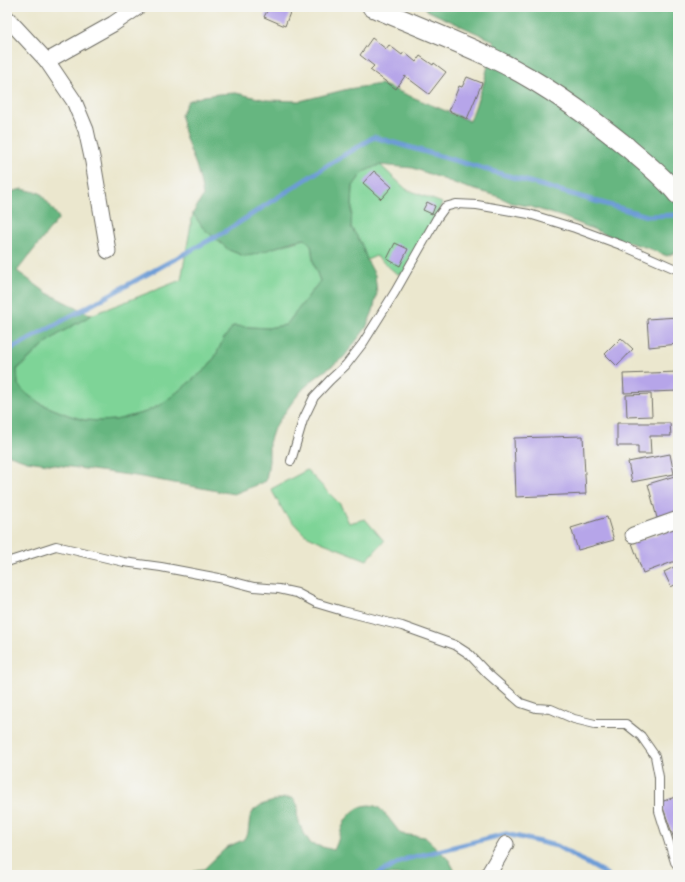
<svg xmlns="http://www.w3.org/2000/svg" width="685" height="882" viewBox="0 0 685 882" font-family="Caveat,sans-serif">
<rect width="100%" height="100%" fill="#f6f6f2"/>
<filter id="ink" filterUnits="userSpaceOnUse"><feTurbulence type="fractalNoise" baseFrequency=".025" numOctaves="2"/><feDisplacementMap in="SourceGraphic" scale="8" xChannelSelector="R" yChannelSelector="G"/><feConvolveMatrix kernelMatrix="1 2 1 2 8 2 1 2 1" color-interpolation-filters="sRGB"/></filter>
<filter id="wash" filterUnits="userSpaceOnUse"><feTurbulence type="fractalNoise" baseFrequency=".012" numOctaves="4" result="noise"/><feDisplacementMap in="SourceGraphic" scale="16" xChannelSelector="R" yChannelSelector="G"/><feGaussianBlur stdDeviation="0.9" result="paint"/><feColorMatrix in="noise" values="0 0 0 0 0 0 0 0 0 0 0 0 0 0 0 0 0 1.4 0 .05"/><feComposite in="paint" operator="in"/></filter>
<g filter="url(#wash)">
<rect width="100%" height="100%" fill="#ebe7ce"/>
<g fill="#7ed497" stroke="#548061">
<polygon points="379,164 406,189 442,203 435,218 404,273 397,274 376,256 367,260 361,243 351,227 353,186 363,172"/>
<path d="M193,213L203,228L229,250L244,256L305,239L311,245L314,265L320,281L286,325L267,328L233,326L223,340L215,357L205,370L162,404L146,412L116,420L100,421L84,420L68,415L41,404L28,395L18,385L17,370C29,359 40,347 53,338C65,329 79,323 91,315L181,280Z"/>
<polygon points="307,470 325,489 340,504 349,523 365,519 384,541 367,560 321,542 304,534 285,514 271,489"/>
</g>
<g fill="#66b680" stroke="#487056">
<path d="M425,7H678V251L667,256L645,247L624,241L600,232L563,217L528,206L512,203L497,196L465,187L413,168L379,165L363,172L353,186L351,227L361,243L367,260L375,275L377,293L373,311L366,328L344,357L314,379L303,389L293,401L274,428L269,443V461L266,481L234,494L136,476L27,461L7,454V193L22,189L40,193L49,204L59,218L17,271L47,293L91,315C79,323 65,329 53,338C40,347 29,359 17,369L18,385L28,395L41,404L68,415L84,420L100,421L116,420L146,412L162,404L205,370L215,357L223,340L233,326L267,328L286,325L320,281L314,265L311,245L305,239L294,241L253,255L244,256L229,250L203,228L193,213L203,196L200,180L196,165L190,150L184,132L181,115L188,101L204,96L219,94L236,93L267,100L300,101L348,89L381,84L470,121L484,82L494,41L426,10Z"/>
<path d="M285,798H293L298,806L297,814L299,822L302,830L311,844L334,850C339,841 340,830 345,821C352,810 366,800 379,808C384,811 396,828 401,834L425,837L449,860L457,875H190L196,870L204,869L227,847L243,840L248,833L250,817L254,810L261,805L277,800Z"/>
</g>
<g fill="none" stroke-linecap="round" stroke-linejoin="round">
<g stroke="#6d9cd6" stroke-width="5">
<polyline points="7,351 226,231 328,165 374,137 647,216 678,215"/>
<polyline points="376,875 406,859 506,834 557,846 608,875"/>
</g>
</g>
<g id="blocks">
<g fill="#b6a5e9">
<polygon points="269,7 292,7 285,26 264,17"/>
<polygon points="372,38 386,49 389,45 402,55 404,52 416,62 420,56 433,65 434,63 446,72 429,94 405,76 396,89 370,70 374,66 360,55"/>
<polygon points="467,77 482,83 467,119 449,111 459,86 462,87"/>
<polygon points="374,171 392,187 381,199 363,183"/>
<polygon points="427,202 435,206 432,214 423,210"/>
<polygon points="395,243 408,249 400,266 387,259"/>
<polygon points="678,317 678,344 649,347 647,319"/>
<polygon points="621,338 633,349 617,366 605,354"/>
<polygon points="678,372 678,391 624,393 623,374"/>
<polygon points="651,394 652,416 627,417 626,395"/>
<polygon points="617,423 670,423 671,436 650,436 651,454 638,454 638,446 617,446"/>
<polygon points="583,436 586,494 516,497 514,438"/>
<polygon points="670,454 674,474 632,482 628,462"/>
<polygon points="678,475 678,512 657,518 648,484"/>
<polygon points="607,517 614,540 578,550 571,528"/>
<polygon points="678,527 678,560 643,573 632,543"/>
<polygon points="678,565 678,583 671,587 664,572"/>
<polygon points="678,796 678,850 661,802"/>
</g>
</g>
</g>
<g filter="url(#ink)">
<use href="#blocks" fill-opacity="0" stroke="#6e6d64" stroke-width="1"/>
<g fill="none" stroke-linecap="round" stroke-linejoin="round">
<defs>
<g id="service">
<polyline points="291,461 303,420 314,397 330,380 346,365 363,343 395,292 437,218 445,207 456,204 477,205 529,214 575,228 621,245 678,270"/>
<polyline points="7,562 56,546 124,562 161,567 219,578 254,587 279,589 297,593 316,603 343,611 402,626 455,645 469,654 488,674 521,703 536,708 551,709 574,719 595,724 626,724 641,736 655,756 659,777 659,811 675,862 678,866"/>
</g>
<g id="minor">
<polyline points="7,18 47,61 113,24 138,7"/>
<polyline points="47,61 74,101 86,130 93,162 108,251"/>
<polyline points="633,535 678,519"/>
<polyline points="488,875 506,844"/>
</g>
<path id="tertiary" d="M372,7C411,23 451,39 490,57C539,80 585,113 627,147C644,162 664,177 678,195"/>
</defs>
<use href="#service" stroke="#6e6d64" stroke-width="10"/>
<use href="#minor" stroke="#6e6d64" stroke-width="17"/>
<use href="#tertiary" stroke="#6e6d64" stroke-width="21"/>
<use href="#service" stroke="#fff" stroke-width="8"/>
<use href="#minor" stroke="#fff" stroke-width="15"/>
<use href="#tertiary" stroke="#fff" stroke-width="19"/>
</g>
</g>
<rect width="685" height="882" fill="none" stroke="#f6f6f2" stroke-width="24"/>
</svg>
